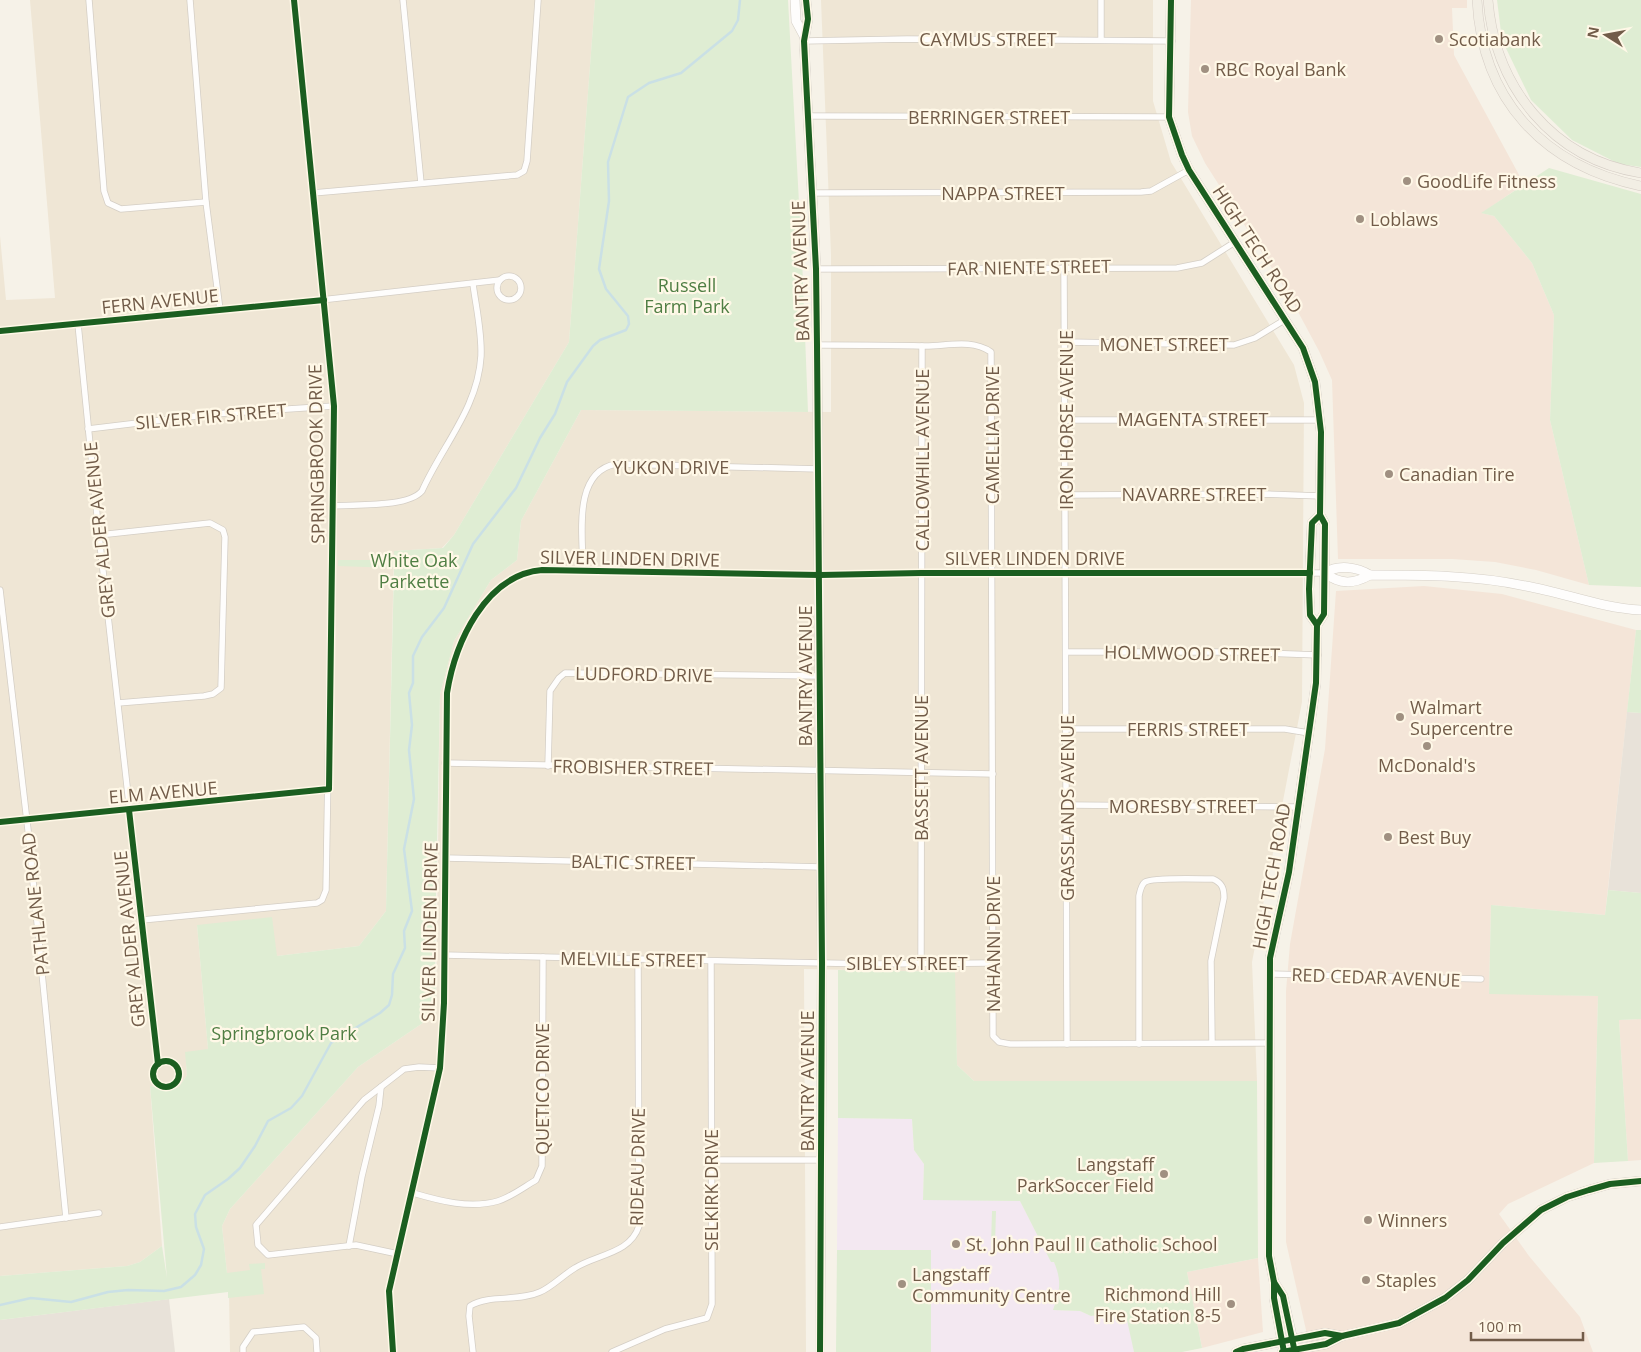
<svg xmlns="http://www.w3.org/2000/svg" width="1641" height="1352" viewBox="0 0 1641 1352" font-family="'Open Sans',sans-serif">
<rect width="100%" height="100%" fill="#f6f2e8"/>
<g fill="#efe6d5">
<polygon points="30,0 595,0 569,342 454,535 442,548 394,551 386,911 359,946 277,956 197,925 208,1049 186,1060 187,1075 179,1087 169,1089 150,1086 162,1246 140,1262 127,1266 0,1276 0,236 6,300 55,298"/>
<polygon points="821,0 1153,0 1153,101 1171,162 1294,365 1304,403 1302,702 1252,962 1257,1081 974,1081 957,1065 954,972 804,969 806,1352 230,1352 229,1292 222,1226 230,1209 358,1067 436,1014 440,694 454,641 491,580 517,560 521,521 581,410 831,412 831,255"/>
</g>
<g fill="#f4e5d8">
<polygon points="1191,0 1467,0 1467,8 1452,8 1454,55 1524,184 1482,213 1494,216 1532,263 1554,315 1550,420 1589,585 1536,570 1495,562 1452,559 1338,559 1332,380 1319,351 1289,295 1205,163 1192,136 1188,112"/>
<polygon points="1424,586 1502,594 1636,630 1605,915 1491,905 1489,993 1598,996 1594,1163 1508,1204 1499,1214 1529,1256 1580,1317 1593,1352 1311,1352 1286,1242 1286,991 1290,944 1325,749 1336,591"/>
<polygon points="1641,1019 1641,1160 1628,1161 1619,1020"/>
<polygon points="1258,1258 1263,1332 1202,1348 1187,1272"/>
</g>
<g fill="#e8e2d9">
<polygon points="1627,712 1641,713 1641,893 1608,890"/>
<polygon points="169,1299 175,1352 0,1352 0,1320"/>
</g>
<polygon fill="#f3e8f1" points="838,1118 912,1119 914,1150 924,1164 923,1199 1020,1201 1051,1261 1054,1262 1060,1275 1061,1287 1053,1310 1080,1311 1091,1316 1126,1310 1134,1352 931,1352 931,1250 837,1250"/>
<g fill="#dfedd3">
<polygon points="595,0 788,0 802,258 808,412 581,410 521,521 517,560 491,580 454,641 440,694 435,947 436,1014 358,1067 230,1209 222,1226 227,1273 250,1270 249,1264 265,1263 265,1269 261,1269 264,1294 228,1298 228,1292 0,1320 0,1276 127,1266 140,1262 162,1246 167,1278 150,1086 169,1089 179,1087 187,1075 185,1052 208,1049 197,925 272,917 277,956 359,946 386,911 394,568 338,566 338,560 394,560 394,551 443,548 454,535 569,342"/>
<polygon points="1497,0 1641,0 1641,167 1619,164 1572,140 1531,100 1502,40"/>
<polygon points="1549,168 1641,194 1641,587 1589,585 1550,420 1554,315 1532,263 1494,216 1481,213"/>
<polygon points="1636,630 1641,630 1641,713 1627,712"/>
<polygon points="1608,890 1641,893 1641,1019 1619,1020 1628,1161 1594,1163 1598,996 1489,994 1491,905 1605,915"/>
<path d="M838,970L955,972L957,1065L974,1081H1257L1258,1258L1187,1272L1202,1348L1182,1352H1134L1125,1311L1091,1316L1080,1311L1053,1310C1060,1291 1062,1281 1054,1262H1051L1020,1201L923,1200L924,1164L914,1150L912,1119L838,1118Z"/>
<polygon points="992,1211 996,1211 995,1245 991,1245"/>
<polygon points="837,1250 931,1250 931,1352 836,1352"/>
</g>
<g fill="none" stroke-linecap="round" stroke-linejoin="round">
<polyline stroke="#cae0e5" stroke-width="2.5" points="0,1305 31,1298 71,1302 108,1292 128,1290 164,1291 181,1287 195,1275 201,1265 204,1249 196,1227 195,1214 205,1195 228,1179 240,1168 255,1146 268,1121 291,1108 302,1096 331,1043 380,1013 389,1005 392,995 393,974 405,948 404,931 412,911 404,849 414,799 409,750 412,725 409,693 413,683 413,656 422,637 444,608 473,544 516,488 540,438 555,414 567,382 593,346 600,340 626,330 629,324 628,316 606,289 599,269 609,201 608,162 628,97 649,83 681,73 732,31 738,20 740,0"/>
<defs>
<g id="street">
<polyline points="89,0 104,191 108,203 121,209 206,202"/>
<polyline points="190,0 206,202 220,310"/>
<polyline points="403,0 421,183"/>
<polyline points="1101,0 1101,40"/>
<polyline points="804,41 907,39 1172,41"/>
<polyline points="809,116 1169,117"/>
<polyline points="313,193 517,175 524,171 527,161 538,0"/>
<polyline points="812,193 1141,192 1151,191 1189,170"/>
<polyline points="1064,267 1067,1044"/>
<polyline points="816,269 1177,268 1202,263 1235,242"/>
<circle cx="509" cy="288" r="12"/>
<polyline points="78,324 99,535 158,1064"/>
<polyline points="0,331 312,301 500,280"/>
<polyline points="1066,342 1234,345 1255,338 1286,319"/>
<path d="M817,345C852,345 888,345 922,346C945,347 970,338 991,352L993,1036L999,1042L1010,1044L1270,1043"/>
<polyline points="1066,420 1319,420"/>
<polyline points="88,429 213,414 334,406"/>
<polyline points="1066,495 1265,494 1321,496"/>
<path d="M333,506C356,504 407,508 422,491C442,446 478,408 481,356C482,332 476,307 473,284"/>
<polyline points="99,535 210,523 223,530 225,537 221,688 213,694 204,696 118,703"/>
<path d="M583,570C583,536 572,472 616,464L819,469"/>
<polyline points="0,590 28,830 66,1218"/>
<polyline points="1066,652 1241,652 1318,655"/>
<polyline points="1066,729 1285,729 1309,733"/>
<polyline points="445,763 993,774"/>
<polyline points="548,766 550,691 559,678 565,673 820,676"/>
<polyline points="1067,805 1299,807"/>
<polyline points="0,822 329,789"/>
<polyline points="445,858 821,867"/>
<polyline points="142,920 317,903 322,900 326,890 334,406 294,0"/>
<polyline points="444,955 874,964 992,963"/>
<polyline points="921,963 922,346"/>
<polyline points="1271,974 1481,979"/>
<path d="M1139,1044V896C1140,891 1141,885 1145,882C1152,877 1203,879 1213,879C1222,883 1224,888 1224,898L1211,961L1212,1042"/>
<circle cx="166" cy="1074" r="13"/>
<polyline points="710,1160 821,1160"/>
<path d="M413,1193C440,1201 470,1209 498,1201C511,1197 524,1187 536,1180L542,1166L543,957"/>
<polyline points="0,1227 99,1213"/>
<polyline points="349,1246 362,1176 379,1106 381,1087"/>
<polyline points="398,1254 356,1245 268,1255 258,1245 256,1225 364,1100 404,1069 419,1067 440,1068"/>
<polyline points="243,1352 243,1347 253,1332 304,1327 316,1338 317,1352"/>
<path d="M393,1352L389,1291L440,1068L444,1003L447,693C455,643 485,575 542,570L820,575L921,573H1325"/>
<path d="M473,1352L469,1316L470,1306C490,1294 518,1302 540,1292C552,1287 563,1275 575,1268C597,1254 630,1254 639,1226L638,957"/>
<polyline points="612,1352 665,1329 707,1318 712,1304 711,961"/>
</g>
<g id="secondary">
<polyline points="795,0 796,21 804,36"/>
<polyline points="806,0 808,19 804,41 816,269 817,345 822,962 820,1352"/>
<polyline points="1171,0 1169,117 1182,155 1189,170 1303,348 1315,382 1321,432 1320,515 1325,524 1324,614 1317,625"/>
<path d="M1325,573C1340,585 1354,584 1370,575C1423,575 1473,575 1526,586C1565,593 1601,608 1641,610"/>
<path d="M1325,573C1338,564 1357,567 1370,575"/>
<polyline points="1274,1282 1283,1296 1294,1345"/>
<polyline points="1236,1352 1243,1349 1325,1333 1342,1336"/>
<polyline points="1282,1352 1326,1344 1342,1336 1399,1323 1445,1298 1468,1280 1503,1243 1541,1210 1567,1197 1589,1190 1610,1184 1641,1181"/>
<polyline points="1284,1352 1274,1298 1274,1282 1269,1256 1270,958 1289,872 1316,683 1317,625 1310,615 1309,589 1312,523 1320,515"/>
</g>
<g id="primary">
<path d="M1477,0C1482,100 1544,166 1641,186"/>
<path d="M1488,0C1495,87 1552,159 1641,173"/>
</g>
</defs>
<use href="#street" stroke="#d4cec5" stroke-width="7"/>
<use href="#secondary" stroke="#d5cfc6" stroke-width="10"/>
<use href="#primary" stroke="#d5cdc5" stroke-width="10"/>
<use href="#street" stroke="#fefdfc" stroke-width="5.5"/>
<use href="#secondary" stroke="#fefdfc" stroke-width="9"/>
<use href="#primary" stroke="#f2eee4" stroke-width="9"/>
<defs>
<g id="cycleway">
<polyline points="806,0 808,19 804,41 816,269 817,345 822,962 820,1352"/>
<polyline points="1171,0 1169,117 1182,155 1189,170 1303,348 1315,382 1321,432 1320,515 1325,524 1324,614 1317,625"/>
<polyline points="0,331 324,300"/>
<polyline points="129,810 158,1064"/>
<polyline points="0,822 329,789 334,406 294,0"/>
<circle cx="166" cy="1074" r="13"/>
<polyline points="1274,1282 1283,1296 1294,1348"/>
<path d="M393,1352L389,1291L440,1068L444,1003L447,693C455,643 485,575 542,570L820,575L921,573H1310"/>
<polyline points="1236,1352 1243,1349 1325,1333 1342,1336"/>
<polyline points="1282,1352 1326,1344 1342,1336 1399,1323 1445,1298 1468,1280 1503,1243 1541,1210 1567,1197 1589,1190 1610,1184 1641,1181"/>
<polyline points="1284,1352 1274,1298 1274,1282 1269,1256 1270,958 1289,872 1316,683 1317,625 1310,615 1309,589 1312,523 1320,515"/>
</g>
</defs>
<use href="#cycleway" stroke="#fff8e7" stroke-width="9"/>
<use href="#cycleway" stroke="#1b5e20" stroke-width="6"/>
</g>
<g fill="#a09081" stroke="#fff8e7" stroke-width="2">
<circle cx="1439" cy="39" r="5"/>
<circle cx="1205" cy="69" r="5"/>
<circle cx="1407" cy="181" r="5"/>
<circle cx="1360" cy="219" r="5"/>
<circle cx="1389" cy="474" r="5"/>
<circle cx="1400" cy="717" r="5"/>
<circle cx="1427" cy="746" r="5"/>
<circle cx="1388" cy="837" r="5"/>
<circle cx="1164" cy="1174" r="5"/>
<circle cx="1368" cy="1220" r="5"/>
<circle cx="956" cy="1244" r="5"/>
<circle cx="1366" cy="1280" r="5"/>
<circle cx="902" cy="1284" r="5"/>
<circle cx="1231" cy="1304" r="5"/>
</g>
<g text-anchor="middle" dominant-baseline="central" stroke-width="4.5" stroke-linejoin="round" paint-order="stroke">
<g font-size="18" fill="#725c49" stroke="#fff8e7">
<text x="988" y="39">CAYMUS STREET</text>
<text x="989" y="117">BERRINGER STREET</text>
<text x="1003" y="193">NAPPA STREET</text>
<text transform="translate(1258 249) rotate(57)">HIGH TECH ROAD</text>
<text transform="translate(1029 267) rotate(-1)">FAR NIENTE STREET</text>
<text transform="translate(800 271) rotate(-92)">BANTRY AVENUE</text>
<text transform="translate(160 301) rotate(-6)">FERN AVENUE</text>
<text x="1164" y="344">MONET STREET</text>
<text transform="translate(211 416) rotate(-5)">SILVER FIR STREET</text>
<text x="1193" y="419">MAGENTA STREET</text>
<text transform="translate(1066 420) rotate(-90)">IRON HORSE AVENUE</text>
<text transform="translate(992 435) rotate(-90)">CAMELLIA DRIVE</text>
<text transform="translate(316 454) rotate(-91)">SPRINGBROOK DRIVE</text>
<text transform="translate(922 460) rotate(-90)">CALLOWHILL AVENUE</text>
<text x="671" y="467">YUKON DRIVE</text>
<text x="1194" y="494">NAVARRE STREET</text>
<text transform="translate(99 530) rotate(-96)">GREY ALDER AVENUE</text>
<text transform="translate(630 558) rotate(1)">SILVER LINDEN DRIVE</text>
<text x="1035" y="558">SILVER LINDEN DRIVE</text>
<text transform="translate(1192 653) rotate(1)">HOLMWOOD STREET</text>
<text transform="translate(644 674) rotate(1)">LUDFORD DRIVE</text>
<text transform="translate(805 676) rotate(-90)">BANTRY AVENUE</text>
<text x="1188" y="729">FERRIS STREET</text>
<text transform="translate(633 767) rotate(1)">FROBISHER STREET</text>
<text transform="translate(921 768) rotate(-90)">BASSETT AVENUE</text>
<text transform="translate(163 792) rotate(-5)">ELM AVENUE</text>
<text x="1183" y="806">MORESBY STREET</text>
<text transform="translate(1067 808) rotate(-90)">GRASSLANDS AVENUE</text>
<text transform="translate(633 862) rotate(1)">BALTIC STREET</text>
<text transform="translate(1271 876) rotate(-80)">HIGH TECH ROAD</text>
<text transform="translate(35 904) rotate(-96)">PATHLANE ROAD</text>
<text transform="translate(429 932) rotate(-89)">SILVER LINDEN DRIVE</text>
<text transform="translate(129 939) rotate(-96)">GREY ALDER AVENUE</text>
<text transform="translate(993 944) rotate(-90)">NAHANNI DRIVE</text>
<text transform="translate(633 959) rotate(1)">MELVILLE STREET</text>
<text x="907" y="963">SIBLEY STREET</text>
<text transform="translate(1376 977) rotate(2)">RED CEDAR AVENUE</text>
<text transform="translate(807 1081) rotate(-90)">BANTRY AVENUE</text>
<text transform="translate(542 1089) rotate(-90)">QUETICO DRIVE</text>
<text transform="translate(637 1167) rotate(-89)">RIDEAU DRIVE</text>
<text transform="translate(711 1190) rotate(-90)">SELKIRK DRIVE</text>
</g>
<g font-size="18" fill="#725c49" stroke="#fff8e7" text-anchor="start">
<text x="1449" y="39">Scotiabank</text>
<text x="1215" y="69">RBC Royal Bank</text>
<text x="1417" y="181">GoodLife Fitness</text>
<text x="1370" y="219">Loblaws</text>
<text x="1399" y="474">Canadian Tire</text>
<text x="1410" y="707">Walmart<tspan x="1410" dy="21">Supercentre</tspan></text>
<text x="1427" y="765" text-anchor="middle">McDonald's</text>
<text x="1398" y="837">Best Buy</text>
<text x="1154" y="1164" text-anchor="end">Langstaff<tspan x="1154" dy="21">ParkSoccer Field</tspan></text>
<text x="1378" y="1220">Winners</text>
<text x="966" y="1244">St. John Paul II Catholic School</text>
<text x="912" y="1274">Langstaff<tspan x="912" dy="21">Community Centre</tspan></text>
<text x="1376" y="1280">Staples</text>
<text x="1221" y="1294" text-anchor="end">Richmond Hill<tspan x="1221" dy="21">Fire Station 8-5</tspan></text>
</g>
<g font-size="18" fill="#4f7e43" stroke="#fff8e7">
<text x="687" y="285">Russell<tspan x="687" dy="21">Farm Park</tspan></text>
<text x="414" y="560">White Oak<tspan x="414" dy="21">Parkette</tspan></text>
<text x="284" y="1033">Springbrook Park</text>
</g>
</g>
<g transform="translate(1606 35) rotate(281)" stroke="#fff8e7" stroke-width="4" paint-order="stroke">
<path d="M0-4L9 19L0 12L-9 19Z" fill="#725c49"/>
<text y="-8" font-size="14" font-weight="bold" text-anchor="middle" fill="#725c49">N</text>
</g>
<path d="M1471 1332v8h112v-8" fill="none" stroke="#725c49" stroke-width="2.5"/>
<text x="1478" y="1332" font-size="15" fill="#725c49" stroke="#fff8e7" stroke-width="4" paint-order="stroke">100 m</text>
</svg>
